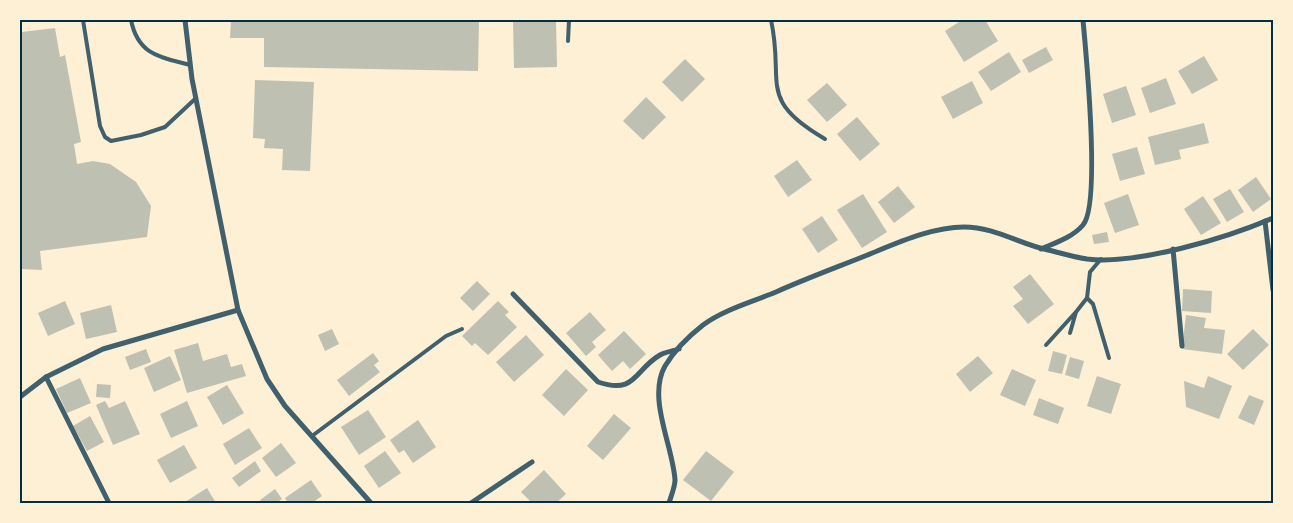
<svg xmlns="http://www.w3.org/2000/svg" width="1293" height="523" viewBox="0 0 1293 523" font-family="'Times New Roman',serif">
<rect width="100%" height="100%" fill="#fdf0d5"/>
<g fill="#bec0b2">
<polygon points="231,20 479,20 478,71 264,67 264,38 230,38"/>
<polygon points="513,20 556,20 557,67 514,68"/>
<polygon points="962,20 985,20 998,41 964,62 945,31"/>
<polygon points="20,26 22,32 55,28 60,57 65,55 81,142 74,144 77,164 93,161 110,164 136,182 151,206 147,237 40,251 42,270 20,269"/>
<polygon points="1046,47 1053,60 1029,73 1022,60"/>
<polygon points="1009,52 1021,72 991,91 978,72"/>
<polygon points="1204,56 1218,80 1192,94 1178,71"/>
<polygon points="685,59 705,79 682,102 662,82"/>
<polygon points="1166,78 1176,104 1150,113 1141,88"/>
<polygon points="255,80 314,82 310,171 282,170 283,149 264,148 265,139 253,138"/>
<polygon points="972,81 983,103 953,119 941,97"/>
<polygon points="827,83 847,105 827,122 807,100"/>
<polygon points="1126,86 1136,115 1112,123 1103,94"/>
<polygon points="646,97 666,117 643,140 623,121"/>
<polygon points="857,117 880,144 860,161 837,134"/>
<polygon points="1204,123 1209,143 1179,150 1181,159 1155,165 1148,137"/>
<polygon points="1137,147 1145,174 1120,181 1112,154"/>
<polygon points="797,160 812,180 788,197 774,176"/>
<polygon points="1256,177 1271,199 1253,212 1238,190"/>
<polygon points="898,186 915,207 894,223 878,202"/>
<polygon points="1230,189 1244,212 1227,222 1213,199"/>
<polygon points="863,194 887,232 862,248 837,210"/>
<polygon points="1128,194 1139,225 1115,233 1104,203"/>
<polygon points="1203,196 1221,223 1201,235 1184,209"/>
<polygon points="822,216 838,240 818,253 802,229"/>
<polygon points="1107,232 1109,242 1094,244 1092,235"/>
<polygon points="1030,274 1054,304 1028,324 1013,306 1023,299 1013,287"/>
<polygon points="477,281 490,294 473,311 460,298"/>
<polygon points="1183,289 1212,291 1211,313 1182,311"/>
<polygon points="65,301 75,324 48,336 38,313"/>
<polygon points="498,301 509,312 505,315 517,327 488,355 475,343 472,346 462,336"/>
<polygon points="111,305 117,332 86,339 80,313"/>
<polygon points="590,312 606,330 592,342 596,347 586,356 566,333"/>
<polygon points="1186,315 1206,318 1204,328 1225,330 1222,354 1182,349"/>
<polygon points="332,329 339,344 325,351 318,335"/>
<polygon points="1253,329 1269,345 1243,370 1227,354"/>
<polygon points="624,331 646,354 630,369 623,361 612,371 598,355"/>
<polygon points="526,335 544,355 514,382 496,362"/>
<polygon points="198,343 203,361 227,354 231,367 242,364 246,376 187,393 174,350"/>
<polygon points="146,349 151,362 130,370 125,357"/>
<polygon points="1053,351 1067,355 1062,374 1048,371"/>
<polygon points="373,353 379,361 374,365 380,372 349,396 337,380"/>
<polygon points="170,356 181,380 154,392 144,368"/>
<polygon points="978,356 993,373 970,392 956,374"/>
<polygon points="1070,357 1084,361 1079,379 1065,375"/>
<polygon points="566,369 588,390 564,416 542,395"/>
<polygon points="1012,369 1036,380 1025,406 1000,395"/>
<polygon points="1097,376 1121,384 1111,414 1087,406"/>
<polygon points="1208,376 1232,386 1219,419 1186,407 1184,381 1204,388"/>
<polygon points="80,378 91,403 67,413 56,389"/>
<polygon points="97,384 111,385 110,398 96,397"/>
<polygon points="227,385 244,413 223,425 207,397"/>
<polygon points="1249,395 1264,401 1254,425 1238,418"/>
<polygon points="1039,398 1064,408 1058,424 1033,415"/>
<polygon points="105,401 109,408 125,401 140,434 113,445 96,405"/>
<polygon points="187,401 198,426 171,438 160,414"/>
<polygon points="368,410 386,437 359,455 341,427"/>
<polygon points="614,414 631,428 603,460 587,446"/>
<polygon points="90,416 104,442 87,451 73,426"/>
<polygon points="418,420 436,447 413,463 404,450 399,453 390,440"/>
<polygon points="249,428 262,448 235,465 223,444"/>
<polygon points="281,443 296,463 276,477 262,458"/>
<polygon points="184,445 197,468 170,483 157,460"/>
<polygon points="385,451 401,473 379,488 364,466"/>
<polygon points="706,451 734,472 711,501 683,480"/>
<polygon points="255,461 261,471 239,487 232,478"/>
<polygon points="544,470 566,494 556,503 532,503 521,492"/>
<polygon points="311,480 322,496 312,503 288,503 285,498"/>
<polygon points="207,488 216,503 185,503 185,502"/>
<polygon points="275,489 282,499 276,503 262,503 260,500"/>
</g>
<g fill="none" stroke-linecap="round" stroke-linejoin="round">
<g stroke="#3f606c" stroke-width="4">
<polyline points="83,20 100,126 105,137 111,141 141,135 165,127 195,99"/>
<path d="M131,20C138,55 160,57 190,65"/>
<path d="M771,20C785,83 756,99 825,139"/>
<polyline points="568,41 569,20"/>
<polyline points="1087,298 1093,304 1109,358"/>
<polyline points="1070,333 1076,312 1087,298 1090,272 1101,259"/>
<polyline points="1046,345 1075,313"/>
<polyline points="312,436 446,336 462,329"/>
</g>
<g stroke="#3f606c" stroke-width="5">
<polyline points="185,20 192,79 238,310 267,379 285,406 371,503"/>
<polyline points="1265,221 1273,290"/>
<path d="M1041,249C1055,243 1073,237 1083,225C1101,204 1086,53 1083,20"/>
<polyline points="1173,249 1182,346"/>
<path d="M513,294L598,382C636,395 634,370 660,355C665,352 673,351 679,349"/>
<polyline points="46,377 109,503"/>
<polyline points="20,397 46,377 103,349 238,310"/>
<polyline points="471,503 532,462"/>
<path d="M669,503C671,496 675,487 675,480C673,446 647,398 665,366C674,351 689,336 703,325C723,310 752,302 776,292C805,279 835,268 865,256C895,244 931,227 964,227C995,227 1019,244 1048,250C1061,253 1074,257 1087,259C1138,265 1226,238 1273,218"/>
</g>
</g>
<rect width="1293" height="523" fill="none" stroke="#fdf0d5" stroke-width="42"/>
<rect x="21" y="21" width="1251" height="481" fill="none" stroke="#003049" stroke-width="2"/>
</svg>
